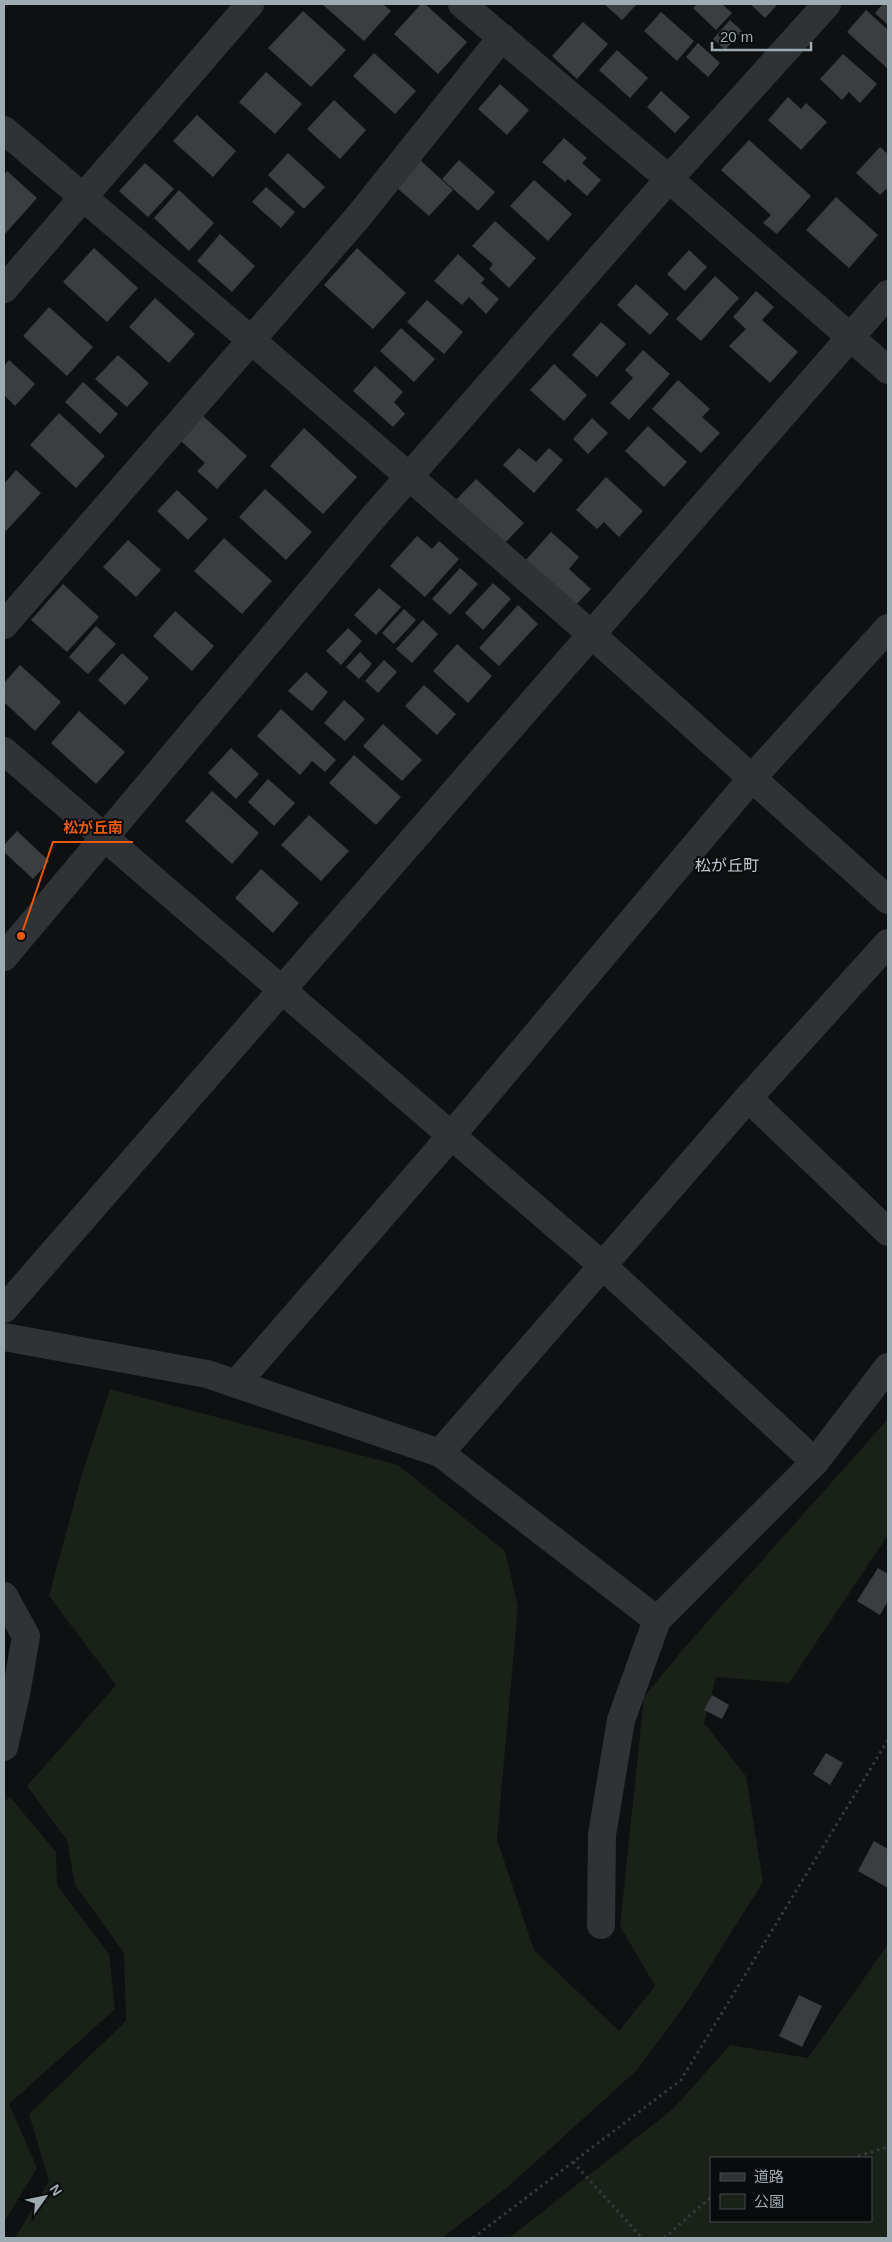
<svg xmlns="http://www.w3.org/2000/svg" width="892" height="2242" viewBox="0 0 892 2242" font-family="Arial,'Noto Sans JP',sans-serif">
<rect width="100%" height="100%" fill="#0f1011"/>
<g fill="#1a2119" fill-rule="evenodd">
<polygon points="110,1389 398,1465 505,1551 518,1606 497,1839 534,1950 619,2031 655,1986 620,1926 644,1697 685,1647 888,1419 888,1535 789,1683 716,1677 704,1723 746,1776 763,1882 690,1998 637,2070 509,2186 442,2238 15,2238 49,2181 29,2114 126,2021 124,1953 75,1885 67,1840 27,1786 116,1685 49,1596 82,1474"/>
<polygon points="10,1797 56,1852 57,1885 109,1954 115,2009 9,2104 37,2168 4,2222 4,1801"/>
<path d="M888,1944V2238H509L673,2109L730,2045L808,2058ZM711,2158H871V2221H711Z"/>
</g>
<g fill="#3b3e41">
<polygon points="322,4 383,4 391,11 364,41"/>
<polygon points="421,4 425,4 467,42 438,74 394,34"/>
<polygon points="604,4 637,4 622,20"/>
<polygon points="697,4 722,4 732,13 716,30 693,8"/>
<polygon points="750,4 778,4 765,18"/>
<polygon points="883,4 888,4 888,25 875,13"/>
<polygon points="866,10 888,30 888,69 847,32"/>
<polygon points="303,11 346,50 311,87 268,48"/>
<polygon points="661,12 694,41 677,61 644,31"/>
<polygon points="730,20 742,31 725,50 713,39"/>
<polygon points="583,22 608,44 577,79 552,56"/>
<polygon points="698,43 720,63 708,77 686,57"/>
<polygon points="617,50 648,78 630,98 599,70"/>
<polygon points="374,53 416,91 395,114 353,76"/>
<polygon points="843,54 877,84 860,103 849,92 842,100 820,79"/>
<polygon points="266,72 302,104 275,134 239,102"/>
<polygon points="500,84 529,110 507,135 478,109"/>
<polygon points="661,91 690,117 675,133 647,107"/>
<polygon points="788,97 801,109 806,103 827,122 801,150 768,120"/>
<polygon points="334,100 366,130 340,159 307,129"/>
<polygon points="197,115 236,151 213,177 173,141"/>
<polygon points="564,138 587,158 582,163 601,180 587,196 568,179 565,182 542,162"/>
<polygon points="749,140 811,196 777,234 763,223 771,215 721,170"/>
<polygon points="880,147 888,154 888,191 886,189 880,195 856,173"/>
<polygon points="288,153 325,187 304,209 268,175"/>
<polygon points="420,160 453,190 429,216 396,187"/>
<polygon points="459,160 495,192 478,211 442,179"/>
<polygon points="145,163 174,189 148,217 119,191"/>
<polygon points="7,171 37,198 4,235 4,175"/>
<polygon points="534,180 572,214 548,241 510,206"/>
<polygon points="266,187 295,212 281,228 252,202"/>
<polygon points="179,190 214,223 189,251 154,218"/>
<polygon points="836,197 878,235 849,268 806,230"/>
<polygon points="495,221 536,258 509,288 489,269 493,264 472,246"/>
<polygon points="220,234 255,266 232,292 197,261"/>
<polygon points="94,248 138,288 107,322 63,282"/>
<polygon points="357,248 406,293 373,329 324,285"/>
<polygon points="689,250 707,267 685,291 667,274"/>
<polygon points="458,254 485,279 481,283 499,299 486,314 469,297 462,305 434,281"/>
<polygon points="715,276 739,298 701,341 676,319"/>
<polygon points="636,284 669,314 650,335 617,305"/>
<polygon points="756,291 774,307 762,320 798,352 770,383 729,346 746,329 733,317"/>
<polygon points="155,298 195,334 169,363 129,327"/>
<polygon points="427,300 463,332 444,354 407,322"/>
<polygon points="49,307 93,347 67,376 23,336"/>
<polygon points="601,322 626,344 597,377 572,355"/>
<polygon points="401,328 435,359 414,382 380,351"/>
<polygon points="643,350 670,374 629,420 610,403 633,378 625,370"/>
<polygon points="118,355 149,383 127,407 95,379"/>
<polygon points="9,360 35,384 15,406 4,395 4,366"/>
<polygon points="554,364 587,395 564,421 530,390"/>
<polygon points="375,366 403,392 394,402 405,414 393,427 353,391"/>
<polygon points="678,380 710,409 702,417 720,433 701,453 652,409"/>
<polygon points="83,382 118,414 100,434 65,402"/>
<polygon points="59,413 105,456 76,488 30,445"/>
<polygon points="203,416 247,456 217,489 197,471 205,463 181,441"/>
<polygon points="592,418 608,433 588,454 573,439"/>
<polygon points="648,426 687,462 664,487 625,451"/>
<polygon points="304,428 357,477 323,514 270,466"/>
<polygon points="519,448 536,462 549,448 563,460 534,493 503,465"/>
<polygon points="16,470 41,493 6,531 4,529 4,484"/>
<polygon points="606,477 643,511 619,537 604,522 597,529 576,510"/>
<polygon points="476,479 524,523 502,546 453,503"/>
<polygon points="265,489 312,532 286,560 239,517"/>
<polygon points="177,490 208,519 188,540 157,511"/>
<polygon points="551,532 579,557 569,569 591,589 574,607 524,562"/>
<polygon points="417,536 432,549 439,541 459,559 425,597 390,566"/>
<polygon points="224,538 272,581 242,614 194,571"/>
<polygon points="128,540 161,570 136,597 103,567"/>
<polygon points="460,568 478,584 450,615 432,599"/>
<polygon points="493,583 511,599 483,630 465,613"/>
<polygon points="63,584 99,617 67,652 31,620"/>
<polygon points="379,588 401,607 376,635 354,615"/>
<polygon points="518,605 538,624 499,666 479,648"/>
<polygon points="404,609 416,620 394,644 382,633"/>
<polygon points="175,611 214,646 192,671 153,636"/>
<polygon points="423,620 438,634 412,663 396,649"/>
<polygon points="96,626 116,644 88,674 69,657"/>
<polygon points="348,628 362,641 341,665 326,651"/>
<polygon points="457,644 492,676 468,703 433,671"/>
<polygon points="360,652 372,664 359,679 346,667"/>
<polygon points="122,653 149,678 125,705 98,680"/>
<polygon points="384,660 397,672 378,693 365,681"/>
<polygon points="20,665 61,702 35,731 4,702 4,683"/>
<polygon points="306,672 328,692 312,711 288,691"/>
<polygon points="424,685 456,714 437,735 405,706"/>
<polygon points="344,700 365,719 345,741 324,723"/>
<polygon points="281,709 336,760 325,772 312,761 300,775 257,736"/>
<polygon points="79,711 125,752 96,784 51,743"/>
<polygon points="383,724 422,760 402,781 363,746"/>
<polygon points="231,748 259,774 236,799 208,773"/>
<polygon points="354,755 401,797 376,825 329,783"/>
<polygon points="268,779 295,803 274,826 248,802"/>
<polygon points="212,791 259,833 232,864 185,821"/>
<polygon points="309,815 349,851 321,881 281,845"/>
<polygon points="17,831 49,861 33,879 4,852 4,845"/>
<polygon points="261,869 299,903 273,933 235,898"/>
<polygon points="878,1568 888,1574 888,1601 880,1615 857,1601"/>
<polygon points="712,1695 729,1705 722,1719 704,1710"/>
<polygon points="826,1753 843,1763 830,1785 813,1774"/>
<polygon points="874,1841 888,1849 888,1888 858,1871"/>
<polygon points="799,1995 822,2006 802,2047 779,2036"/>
</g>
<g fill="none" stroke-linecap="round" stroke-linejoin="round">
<g stroke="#363a3d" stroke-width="3" stroke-dasharray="2.5 4" stroke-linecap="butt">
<polyline points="852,2158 888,2147"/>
<polyline points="573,2162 642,2238"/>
<polyline points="473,2238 681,2080 888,1740"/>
<polyline points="664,2238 711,2197"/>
</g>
<g stroke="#303336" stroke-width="28">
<polyline points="462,4 669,179 888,370"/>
<polyline points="4,130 250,339 591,634 888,900"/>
<polyline points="4,289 250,4"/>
<polyline points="4,625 358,217 502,37"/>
<polyline points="4,751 602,1265 815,1462 657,1620 440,1453 207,1374 4,1337"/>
<polyline points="4,957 371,520 669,179 827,4"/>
<polyline points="748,1098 888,1232"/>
<polyline points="4,1309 888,294"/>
<polyline points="236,1384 451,1136 752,778 888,628"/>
<polyline points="440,1453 748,1098 888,943"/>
<polyline points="815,1462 888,1367"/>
<polyline points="4,1596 26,1636 16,1694 4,1747"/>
<polyline points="601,1925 602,1835 621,1720 657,1620"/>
</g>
</g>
<g text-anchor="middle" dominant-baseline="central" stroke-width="4" stroke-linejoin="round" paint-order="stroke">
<g font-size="16" fill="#c0c8cf" stroke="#0a0b0c">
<text x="727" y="865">松が丘町</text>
</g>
</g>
<path fill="none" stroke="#e8590c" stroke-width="2" d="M21 936L53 842H133"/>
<circle fill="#e8590c" stroke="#0a0b0c" stroke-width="2" cx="21" cy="936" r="5"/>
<g font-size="15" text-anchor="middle" font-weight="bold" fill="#e8590c" stroke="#0a0b0c" stroke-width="4" stroke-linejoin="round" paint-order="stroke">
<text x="93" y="833">松が丘南</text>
</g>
<rect width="892" height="2242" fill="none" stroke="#9fabb3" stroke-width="10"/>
<rect x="710" y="2157" width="162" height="65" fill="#0a0b0c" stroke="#464b4f"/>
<rect x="720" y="2173" width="25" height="8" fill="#303336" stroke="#464b4f"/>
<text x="754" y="2182" font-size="15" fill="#9fabb3">道路</text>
<rect x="720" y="2194" width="25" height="15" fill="#1a2119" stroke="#464b4f"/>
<text x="754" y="2207" font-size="15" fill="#9fabb3">公園</text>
<g transform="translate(45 2197) rotate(57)" stroke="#0a0b0c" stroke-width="4" paint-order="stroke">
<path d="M0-4L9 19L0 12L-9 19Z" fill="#9fabb3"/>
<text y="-8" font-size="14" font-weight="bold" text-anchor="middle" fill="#9fabb3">N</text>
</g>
<path d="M712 42v8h99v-8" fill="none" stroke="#9fabb3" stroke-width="2.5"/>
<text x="720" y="42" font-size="15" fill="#9fabb3" stroke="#0a0b0c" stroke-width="4" paint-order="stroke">20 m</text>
</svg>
